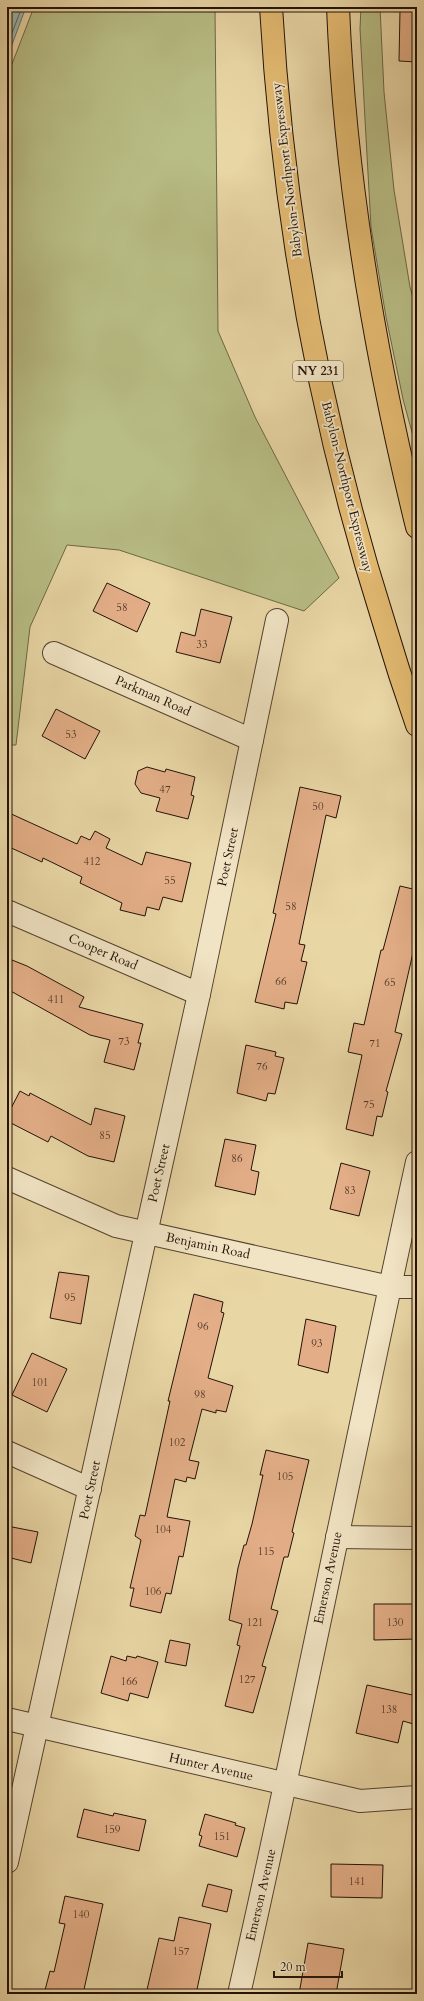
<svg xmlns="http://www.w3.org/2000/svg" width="424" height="2001" viewBox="0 0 424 2001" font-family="Cardo,serif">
<rect width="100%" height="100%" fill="#e9d6a5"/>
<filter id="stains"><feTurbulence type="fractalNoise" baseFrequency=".005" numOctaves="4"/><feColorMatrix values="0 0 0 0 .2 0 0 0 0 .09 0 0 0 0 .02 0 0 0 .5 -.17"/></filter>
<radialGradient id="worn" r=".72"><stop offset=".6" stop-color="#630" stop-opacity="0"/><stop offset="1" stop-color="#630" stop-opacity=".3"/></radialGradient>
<g fill="#b8bd85" stroke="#6e6746">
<polygon points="34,7 215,7 218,331 255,417 339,578 304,611 119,550 67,545 30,627 16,745 7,745 7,77"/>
<polygon points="361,7 380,7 384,92 394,190 410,287 417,312 417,451 403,399 386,317 371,227 360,29"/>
</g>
<polygon fill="#9bb7b1" stroke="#6b756d" points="7,7 26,7 7,58"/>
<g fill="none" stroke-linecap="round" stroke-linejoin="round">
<polyline stroke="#5f645c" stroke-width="1" points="7,46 22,7"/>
</g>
<g fill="#e3ae87" stroke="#231107">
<polygon points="400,10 417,11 417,62 399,61"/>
<polygon points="107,583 150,603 137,632 93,611"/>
<polygon points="201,609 232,617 220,663 176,652 181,632 195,636"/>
<polygon points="56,709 100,731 85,759 42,736"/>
<polygon points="147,767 165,772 166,769 195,777 191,795 194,796 188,819 156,811 160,798 141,793 135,784 138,771"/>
<polygon points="300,787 341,796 336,818 326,815 299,944 305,945 301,961 307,962 297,1004 285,1002 284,1009 255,1002 276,914 273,913"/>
<polygon points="7,812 77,844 81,836 90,840 95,831 110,839 106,848 142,865 146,852 191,863 182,902 163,897 159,910 147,907 145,916 120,910 122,903 80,883 82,877 43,858 42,862 7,846"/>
<polygon points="400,886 417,890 417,935 395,1032 402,1034 386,1091 388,1092 382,1117 377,1116 373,1136 346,1129 362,1055 348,1052 354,1023 364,1025 381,950 383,950"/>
<polygon points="7,958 27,966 84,997 79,1007 143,1024 138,1043 141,1043 134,1070 104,1062 110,1040 90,1035 7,989"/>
<polygon points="246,1045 276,1052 275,1056 284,1058 275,1094 268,1093 266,1101 237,1093"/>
<polygon points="20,1091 29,1096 30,1093 91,1125 95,1108 125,1116 114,1162 88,1156 51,1136 48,1142 7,1121 7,1116"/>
<polygon points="225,1139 256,1145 251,1170 259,1172 255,1195 215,1186"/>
<polygon points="341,1163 370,1171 359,1216 330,1209"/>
<polygon points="59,1272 89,1276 81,1324 50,1318"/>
<polygon points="194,1294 223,1302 221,1312 224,1313 208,1378 233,1386 226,1412 216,1410 216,1413 202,1409 189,1460 199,1462 195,1479 187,1477 186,1482 175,1479 167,1517 190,1521 183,1557 179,1556 171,1594 166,1593 161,1613 130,1606 134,1588 130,1588 141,1540 135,1536 140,1515 145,1516 170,1401 168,1401"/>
<polygon points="306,1319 336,1326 328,1373 298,1365"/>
<polygon points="32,1353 67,1369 47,1412 12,1395"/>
<polygon points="266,1450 309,1460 292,1532 294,1533 288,1557 284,1557 271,1609 278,1611 262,1666 266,1667 253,1713 225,1706 240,1646 237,1645 242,1624 229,1620 238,1568 244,1545 246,1545 252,1524 263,1475 260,1475"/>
<polygon points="7,1526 38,1532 31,1563 7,1557"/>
<polygon points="374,1604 417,1604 417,1639 374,1640"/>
<polygon points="170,1640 190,1644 186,1666 165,1662"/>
<polygon points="111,1656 126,1661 127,1656 136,1658 137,1656 158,1662 148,1698 130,1693 128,1701 101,1693"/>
<polygon points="367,1685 417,1696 417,1725 403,1721 398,1743 356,1733"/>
<polygon points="84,1809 113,1816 114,1813 146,1820 139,1851 77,1837"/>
<polygon points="205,1814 236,1823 235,1825 245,1828 237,1857 199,1846 202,1836 199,1835"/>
<polygon points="331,1864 383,1865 382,1898 331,1897"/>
<polygon points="208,1884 232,1890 227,1912 202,1906"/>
<polygon points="65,1896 103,1904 83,1994 44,1994 50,1971 54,1972 65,1924 59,1923"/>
<polygon points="179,1917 211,1924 196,1994 146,1994 159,1938 174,1941"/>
<polygon points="308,1943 344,1949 336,1994 299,1994"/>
</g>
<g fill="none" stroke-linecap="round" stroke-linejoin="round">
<defs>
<g id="minor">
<polyline points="54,653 252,740"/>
<polyline points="7,911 199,994"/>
<polyline points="7,1178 116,1226 390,1287 417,1287"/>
<polyline points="7,1452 90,1489"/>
<polyline points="337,1537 417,1538"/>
<polyline points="7,1862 199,994 277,620"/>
<path d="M239,1994C302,1717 356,1439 417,1162"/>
</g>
<polyline id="tertiary" points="7,1719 360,1801 417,1797"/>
<g id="primary">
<path d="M271,7C283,217 320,422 384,623C394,657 405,691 417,725"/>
<path d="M338,7C345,183 375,356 417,527"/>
</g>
</defs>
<use href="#minor" stroke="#54422e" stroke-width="24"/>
<use href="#tertiary" stroke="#54422e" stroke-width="24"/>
<use href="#primary" stroke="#231107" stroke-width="24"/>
<use href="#minor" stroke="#f1e4c4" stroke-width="22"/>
<use href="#tertiary" stroke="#f1e4c4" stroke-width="22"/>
<use href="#primary" stroke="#e4bb72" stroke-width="22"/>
</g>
<g text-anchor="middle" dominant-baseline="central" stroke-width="3.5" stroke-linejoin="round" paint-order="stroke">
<g font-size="11" fill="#533827">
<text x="122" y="607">58</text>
<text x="202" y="644">33</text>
<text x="71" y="734">53</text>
<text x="165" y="789">47</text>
<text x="318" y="806">50</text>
<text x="92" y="861">412</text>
<text x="170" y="880">55</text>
<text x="291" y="906">58</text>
<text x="281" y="981">66</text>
<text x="390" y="982">65</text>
<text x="56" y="999">411</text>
<text x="124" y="1041">73</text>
<text x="375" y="1043">71</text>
<text x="262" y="1066">76</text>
<text x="369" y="1104">75</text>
<text x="105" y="1135">85</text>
<text x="237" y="1158">86</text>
<text x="350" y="1190">83</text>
<text x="70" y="1297">95</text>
<text x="203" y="1326">96</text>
<text x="317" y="1343">93</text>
<text x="40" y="1382">101</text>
<text x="200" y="1394">98</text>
<text x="177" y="1442">102</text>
<text x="285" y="1476">105</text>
<text x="163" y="1529">104</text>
<text x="266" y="1551">115</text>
<text x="153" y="1591">106</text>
<text x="255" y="1622">121</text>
<text x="395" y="1622">130</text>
<text x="247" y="1679">127</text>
<text x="129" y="1681">166</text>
<text x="389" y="1709">138</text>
<text x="112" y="1829">159</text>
<text x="222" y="1836">151</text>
<text x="357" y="1881">141</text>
<text x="81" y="1914">140</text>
<text x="181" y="1951">157</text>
</g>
<rect fill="#f1e4c4" stroke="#615040" stroke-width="1" x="293" y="361" width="50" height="20" rx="3"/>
<g font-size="12" font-weight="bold" fill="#231107">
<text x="318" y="371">NY 231</text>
</g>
<g font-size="13" fill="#231107" stroke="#f1e4c4">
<text transform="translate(287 170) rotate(-97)">Babylon-Northport Expressway</text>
<text transform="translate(347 487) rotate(76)">Babylon-Northport Expressway</text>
<text transform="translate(153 696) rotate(24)">Parkman Road</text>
<text transform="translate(228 857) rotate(-78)">Poet Street</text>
<text transform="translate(103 952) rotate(23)">Cooper Road</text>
<text transform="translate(159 1173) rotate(-77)">Poet Street</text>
<text transform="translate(208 1246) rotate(12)">Benjamin Road</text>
<text transform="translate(90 1490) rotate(-78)">Poet Street</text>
<text transform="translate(328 1578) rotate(-78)">Emerson Avenue</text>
<text transform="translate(211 1767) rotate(13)">Hunter Avenue</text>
<text transform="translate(261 1895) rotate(-77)">Emerson Avenue</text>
</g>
</g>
<rect width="424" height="2001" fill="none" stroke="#e9d6a5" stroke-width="24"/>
<rect x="8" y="8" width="408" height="1985" fill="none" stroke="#231107" stroke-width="2"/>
<rect x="12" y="12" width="400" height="1977" fill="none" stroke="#231107"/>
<path d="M274 1971v6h68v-6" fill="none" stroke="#231107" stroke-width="2"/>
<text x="280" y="1971" font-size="12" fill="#231107" stroke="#f1e4c4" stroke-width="3" paint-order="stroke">20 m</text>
<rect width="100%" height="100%" filter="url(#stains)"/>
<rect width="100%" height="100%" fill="url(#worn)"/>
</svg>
